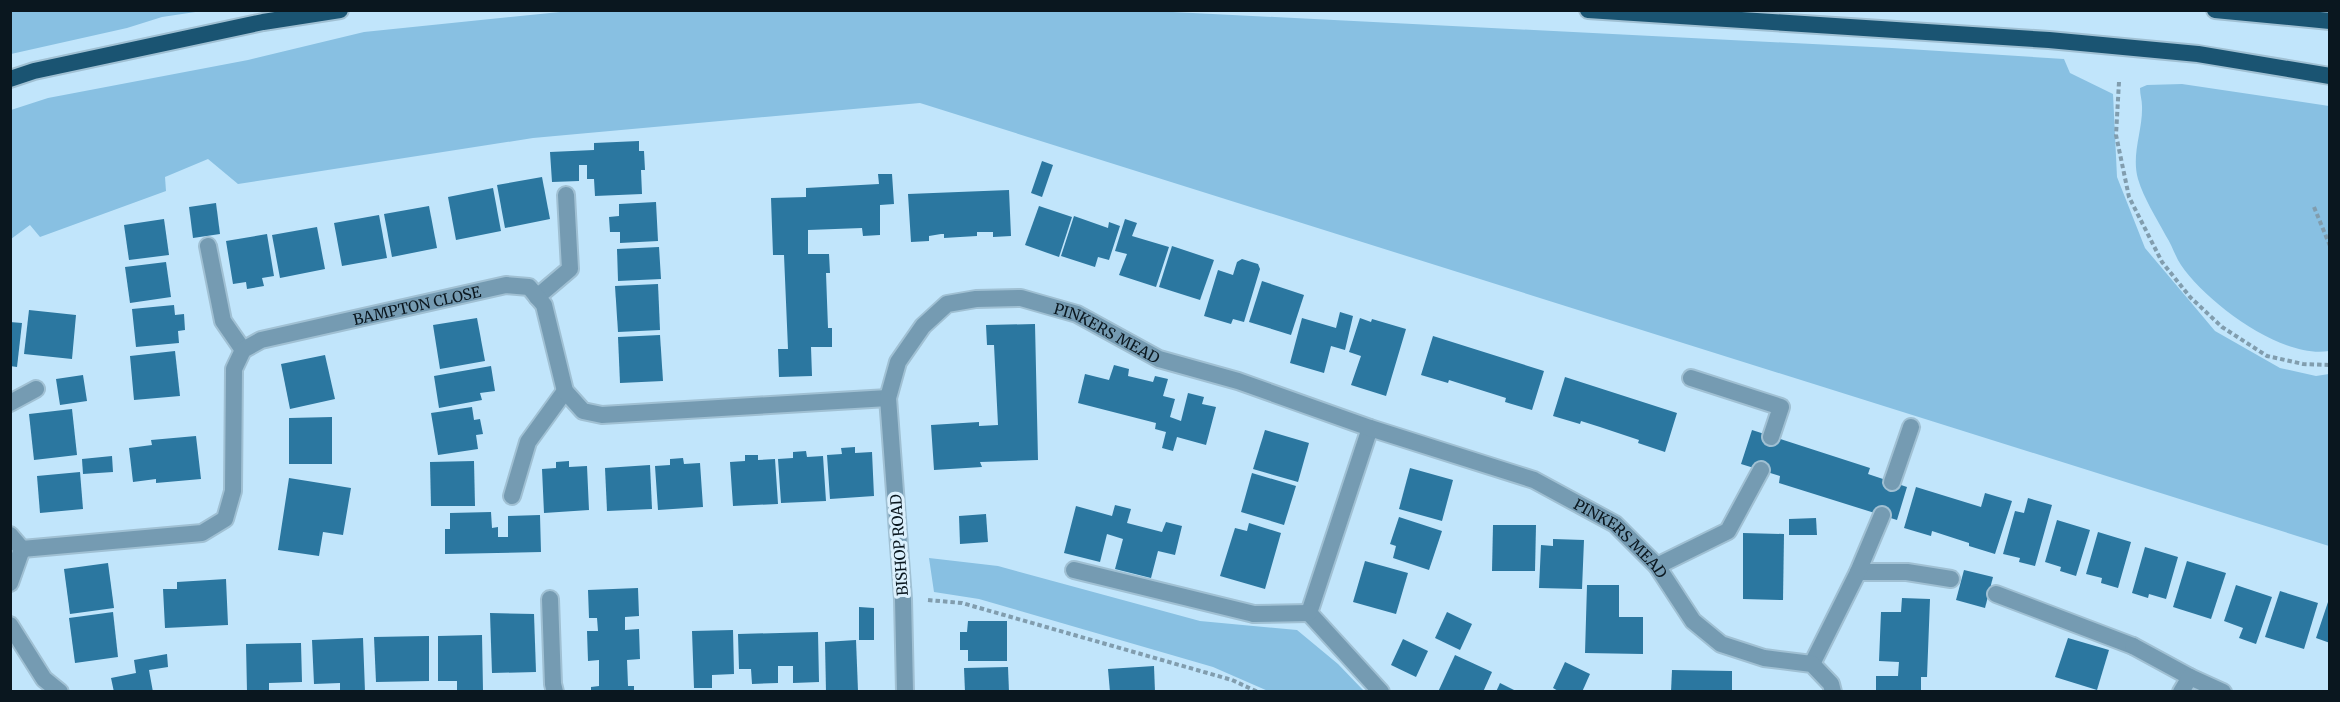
<svg xmlns="http://www.w3.org/2000/svg" width="2340" height="702" viewBox="0 0 2340 702" font-family="Merriweather,serif">
<rect width="100%" height="100%" fill="#c1e5fb"/>
<g fill="#88c0e2">
<polygon points="11,10 202,10 202,11 162,17 127,28 11,54"/>
<polygon points="570,11 1153,11 1892,48 2064,59 2070,73 2113,94 2117,177 2145,248 2215,331 2280,368 2316,376 2329,374 2329,546 920,103 533,138 238,184 208,159 165,177 166,191 40,237 30,225 11,239 11,110 48,98 248,60 364,32"/>
<path d="M2182,84L2329,106V351C2282,359 2207,303 2181,265C2175,256 2172,245 2166,236C2156,217 2144,199 2138,179C2131,154 2143,130 2142,106C2142,100 2140,95 2140,88L2147,85Z"/>
<polygon points="929,558 998,566 1200,621 1297,630 1338,664 1364,691 1268,691 1213,667 979,599 934,592"/>
</g>
<g fill="#2b77a0">
<polygon points="639,141 639,151 644,151 645,170 641,170 642,194 595,196 594,179 587,179 587,165 579,165 579,181 552,182 550,152 594,150 594,143"/>
<polygon points="1042,161 1053,165 1042,197 1031,193"/>
<polygon points="878,174 892,174 894,204 880,205 880,235 863,236 862,228 808,230 808,254 829,254 830,273 826,273 827,301 828,328 832,328 832,347 811,347 812,376 779,377 778,349 788,349 784,255 773,255 771,198 806,197 806,188 879,184"/>
<polygon points="542,177 550,219 505,228 497,185"/>
<polygon points="493,188 501,231 456,240 448,197"/>
<polygon points="1009,190 1011,236 993,237 993,232 977,232 977,236 960,237 944,238 944,234 941,234 929,236 929,241 911,242 908,194"/>
<polygon points="656,202 658,241 620,243 620,232 610,232 609,217 619,216 619,204"/>
<polygon points="216,203 220,234 193,238 189,207"/>
<polygon points="429,206 437,248 392,257 384,214"/>
<polygon points="1039,206 1072,217 1059,257 1025,245"/>
<polygon points="379,215 387,258 342,266 334,223"/>
<polygon points="1074,216 1108,228 1109,222 1120,226 1109,260 1098,257 1095,267 1061,256"/>
<polygon points="164,219 169,255 129,260 124,225"/>
<polygon points="1125,219 1137,223 1132,236 1169,247 1156,287 1119,275 1127,254 1115,251"/>
<polygon points="317,227 325,269 280,278 272,235"/>
<polygon points="267,234 274,276 262,278 264,286 247,289 246,282 233,284 226,241"/>
<polygon points="1172,246 1214,260 1200,300 1159,287"/>
<polygon points="659,247 661,279 618,281 617,249"/>
<polygon points="1242,259 1258,264 1260,269 1244,322 1233,319 1231,324 1204,316 1218,270 1233,275 1237,262"/>
<polygon points="166,262 171,297 130,303 125,267"/>
<polygon points="1262,281 1304,295 1291,335 1249,322"/>
<polygon points="658,284 660,330 618,332 615,286"/>
<polygon points="174,305 175,315 184,314 185,330 178,331 179,343 136,347 132,309"/>
<polygon points="29,310 76,315 72,359 24,354"/>
<polygon points="1340,312 1353,316 1345,350 1331,346 1324,373 1290,363 1302,318 1336,328"/>
<polygon points="477,318 485,361 440,369 433,325"/>
<polygon points="1360,318 1371,322 1372,319 1406,329 1386,396 1351,385 1361,356 1349,352"/>
<polygon points="10,322 22,323 17,367 10,366"/>
<polygon points="1035,324 1038,460 980,462 982,467 934,470 931,425 979,422 979,426 998,425 994,345 987,345 986,325"/>
<polygon points="660,335 663,381 620,383 618,337"/>
<polygon points="1433,336 1544,371 1532,410 1505,402 1506,398 1449,380 1448,383 1421,375"/>
<polygon points="175,351 180,396 134,400 130,356"/>
<polygon points="325,355 335,399 290,409 281,364"/>
<polygon points="1114,365 1129,369 1128,376 1153,382 1155,376 1168,379 1163,396 1175,399 1170,417 1181,421 1188,393 1204,397 1202,404 1216,407 1206,445 1177,437 1173,451 1162,448 1166,432 1155,429 1156,423 1078,403 1085,374 1109,380"/>
<polygon points="491,366 495,391 480,393 482,400 439,408 434,376"/>
<polygon points="83,375 87,401 60,405 56,379"/>
<polygon points="1565,377 1677,413 1665,452 1638,443 1639,440 1600,427 1581,421 1580,424 1553,416"/>
<polygon points="472,407 474,420 480,419 483,434 476,435 478,449 438,455 431,413"/>
<polygon points="72,409 77,455 34,460 29,414"/>
<polygon points="332,417 332,464 289,464 289,418"/>
<polygon points="1265,430 1309,443 1298,482 1253,469"/>
<polygon points="1752,430 1870,468 1868,474 1907,487 1897,520 1779,483 1780,476 1741,464"/>
<polygon points="196,436 201,479 156,483 156,479 133,482 129,448 152,445 151,440"/>
<polygon points="855,447 855,453 872,452 874,496 830,499 827,455 842,454 841,448"/>
<polygon points="806,451 807,457 823,456 826,501 781,503 778,459 793,458 793,452"/>
<polygon points="745,455 758,455 758,460 775,459 778,504 733,506 730,462 745,461"/>
<polygon points="112,456 113,472 83,474 82,459"/>
<polygon points="683,458 684,464 700,463 703,507 658,510 655,466 670,465 670,459"/>
<polygon points="474,461 475,506 431,506 430,462"/>
<polygon points="569,461 569,467 587,466 589,510 544,513 542,469 556,468 556,462"/>
<polygon points="650,465 652,509 607,511 605,468"/>
<polygon points="1410,468 1453,480 1442,521 1399,509"/>
<polygon points="80,472 83,509 40,513 37,476"/>
<polygon points="1252,473 1296,486 1284,525 1241,512"/>
<polygon points="289,478 351,488 343,535 323,532 319,556 278,550"/>
<polygon points="1916,487 1981,507 1985,493 2012,501 1995,554 1969,546 1969,543 1932,531 1931,536 1904,528"/>
<polygon points="2028,498 2052,505 2035,566 2019,562 2020,558 2003,554 2015,511 2024,513"/>
<polygon points="1115,505 1131,509 1127,523 1162,532 1166,522 1182,526 1175,555 1158,551 1151,578 1115,569 1123,539 1107,534 1100,562 1064,553 1076,506 1112,516"/>
<polygon points="491,512 492,528 498,527 498,537 508,537 508,516 540,515 541,552 445,554 445,529 450,529 450,513"/>
<polygon points="986,514 988,542 960,544 959,516"/>
<polygon points="1399,517 1442,531 1429,570 1393,558 1396,546 1390,544"/>
<polygon points="1816,518 1817,535 1789,535 1789,519"/>
<polygon points="2057,520 2090,530 2076,576 2060,571 2061,567 2045,562"/>
<polygon points="1249,523 1281,533 1265,589 1220,576 1235,528 1247,531"/>
<polygon points="1493,525 1536,525 1535,571 1492,571"/>
<polygon points="2098,532 2131,542 2118,588 2101,583 2102,578 2086,574"/>
<polygon points="1743,533 1784,534 1783,600 1743,599"/>
<polygon points="1553,539 1584,540 1582,589 1539,588 1541,545 1553,546"/>
<polygon points="2145,547 2178,557 2166,599 2149,594 2148,598 2132,593"/>
<polygon points="1365,561 1408,573 1396,614 1353,602"/>
<polygon points="2187,561 2226,573 2211,619 2173,607"/>
<polygon points="108,563 114,608 70,614 64,569"/>
<polygon points="1964,570 1993,577 1985,608 1956,600"/>
<polygon points="226,579 228,625 165,628 163,589 177,589 177,582"/>
<polygon points="1587,585 1619,585 1619,617 1643,617 1643,654 1585,653"/>
<polygon points="2236,585 2272,597 2256,644 2239,638 2243,628 2224,621"/>
<polygon points="638,588 639,616 625,617 625,630 639,629 640,659 627,660 628,686 634,686 634,692 591,692 591,687 599,686 599,660 588,661 587,631 598,631 597,618 589,618 588,590"/>
<polygon points="2280,591 2318,603 2304,649 2265,637"/>
<polygon points="2330,596 2330,643 2316,638"/>
<polygon points="1902,598 1930,599 1927,677 1921,677 1921,692 1876,692 1876,676 1898,676 1899,662 1879,661 1881,612 1901,612"/>
<polygon points="859,607 874,608 874,640 859,640"/>
<polygon points="113,612 118,657 75,663 69,618"/>
<polygon points="1447,612 1472,624 1460,650 1435,638"/>
<polygon points="490,613 534,614 536,672 492,673"/>
<polygon points="968,621 1007,621 1007,661 968,661 968,650 960,650 960,632 967,632"/>
<polygon points="733,630 734,674 712,675 712,688 694,688 692,631"/>
<polygon points="818,632 819,682 793,683 793,666 778,666 778,683 752,684 751,669 739,669 738,634"/>
<polygon points="482,635 483,691 457,691 457,681 438,681 438,636"/>
<polygon points="429,636 429,681 376,682 374,637"/>
<polygon points="363,638 365,692 340,692 340,683 314,684 312,640"/>
<polygon points="2068,638 2109,650 2097,690 2055,677"/>
<polygon points="1403,639 1428,651 1416,677 1391,665"/>
<polygon points="856,640 858,691 826,692 825,642"/>
<polygon points="301,643 302,682 269,683 269,692 247,692 246,644"/>
<polygon points="167,654 168,667 149,670 153,692 114,692 111,678 136,673 134,660"/>
<polygon points="1455,655 1492,672 1483,692 1438,692"/>
<polygon points="1565,662 1590,674 1582,692 1560,692 1553,688"/>
<polygon points="1154,666 1155,692 1110,692 1108,669"/>
<polygon points="1008,667 1009,692 965,692 964,668"/>
<polygon points="1672,670 1732,671 1732,691 1671,692"/>
<polygon points="1500,683 1518,692 1496,692"/>
</g>
<g fill="none" stroke-linecap="round" stroke-linejoin="round">
<defs>
<g id="service">
<polyline points="208,246 223,321 243,350"/>
<polyline points="537,297 570,269 566,195"/>
<polyline points="1691,378 1781,407 1771,437"/>
<polyline points="10,403 36,389"/>
<polyline points="1892,482 1911,427"/>
<polyline points="512,496 528,442 565,391"/>
<polyline points="1657,566 1728,531 1761,470"/>
<polyline points="1074,570 1254,614"/>
<polyline points="1858,572 1907,572 1951,579"/>
<polyline points="1996,594 2133,646"/>
<polyline points="550,599 553,684 555,692"/>
<polyline points="10,625 44,679 60,692"/>
<polyline points="1812,664 1858,572 1882,515"/>
</g>
<g id="minor">
<polyline points="1370,428 1309,613 1381,692"/>
<polyline points="10,535 22,549 10,583"/>
<path id="s1" d="M22,549L202,533L225,519L233,491L234,369L243,350L261,340L506,285L529,287L544,305L565,391L583,411L602,415L888,398"/>
<polyline points="1254,614 1309,613"/>
<polyline points="2133,646 2190,677"/>
<path id="s2" d="M905,692L903,599L888,398L898,362L923,326L947,304L976,299L1021,298L1077,314L1159,359L1238,381L1370,428L1534,480L1615,524L1657,566L1693,621L1721,644L1764,658L1812,664L1831,684L1833,692"/>
<polyline points="2181,692 2190,677 2223,692"/>
</g>
<g id="trunk">
<polyline points="1588,10 2049,40 2198,54 2330,76"/>
<polyline points="2215,10 2330,21"/>
<polyline points="10,79 34,71 263,22 340,10"/>
</g>
</defs>
<use href="#service" stroke="#a0c0d3" stroke-width="20"/>
<use href="#minor" stroke="#a0c0d3" stroke-width="20"/>
<use href="#trunk" stroke="#a0c0d3" stroke-width="20"/>
<g stroke="#819dae" stroke-width="4" stroke-dasharray="4.5 3" stroke-linecap="butt">
<polyline points="2119,82 2116,135 2129,197 2162,262 2190,297 2222,327 2267,356 2303,364 2330,365"/>
<polyline points="2314,207 2330,246"/>
<polyline points="928,600 962,603 1232,680 1258,692"/>
</g>
<use href="#service" stroke="#759bb2" stroke-width="16"/>
<use href="#minor" stroke="#759bb2" stroke-width="16"/>
<use href="#trunk" stroke="#1a5472" stroke-width="16"/>
</g>
<g text-anchor="middle" dominant-baseline="central" stroke-width="6" stroke-linejoin="round" paint-order="stroke">
<g font-size="15" fill="#0a171f" stroke="#dbf0fd">
<text stroke="none"><textPath href="#s1" startOffset="560">BAMPTON CLOSE</textPath></text>
<text stroke="none"><textPath href="#s2" startOffset="576">PINKERS MEAD</textPath></text>
<text stroke="none"><textPath href="#s2" startOffset="1134">PINKERS MEAD</textPath></text>
<text transform="translate(899 545) rotate(-94)">BISHOP ROAD</text>
</g>
</g>
<rect width="2340" height="702" fill="none" stroke="#0a171f" stroke-width="24"/>
</svg>
